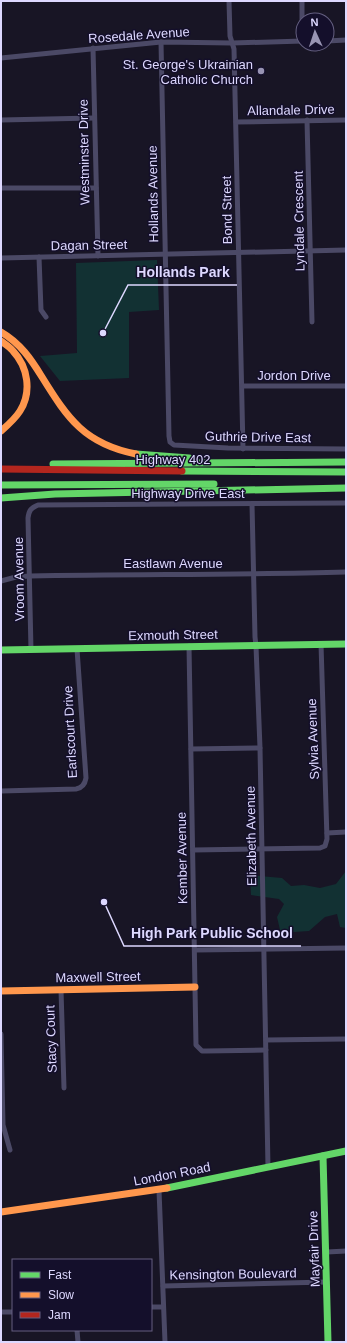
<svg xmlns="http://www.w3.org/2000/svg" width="347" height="1343" viewBox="0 0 347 1343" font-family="Arial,sans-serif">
<rect width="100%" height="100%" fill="#181525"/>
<g fill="#123133">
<polygon points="157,260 159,310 129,312 129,378 60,381 40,356 77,353 76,263"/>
<polygon points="346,871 346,928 340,927 337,914 325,917 309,931 294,932 280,930 277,917 284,904 279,899 251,895 250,875 282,878 291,886 304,885 320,888 336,884"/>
</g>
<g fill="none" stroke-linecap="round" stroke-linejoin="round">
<g stroke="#4b4966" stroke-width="5">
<polyline points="229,1 230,36 234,49 243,449"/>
<polyline points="302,1 302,41"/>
<polyline points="327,41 346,40"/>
<polyline points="161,42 169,436 170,442 174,445 228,448 346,449"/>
<polyline points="93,48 98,256"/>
<polyline points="1,58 161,42 232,43 303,41"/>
<polyline points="1,120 94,118"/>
<polyline points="307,120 312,322"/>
<polyline points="236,122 346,120"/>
<polyline points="1,188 96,188"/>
<polyline points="39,257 41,310 46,317"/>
<polyline points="1,258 346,250"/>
<polyline points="243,386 346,386"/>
<polyline points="252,504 255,637 256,646 260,748 268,1167"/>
<path d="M1,581L16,577L30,576C136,574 241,575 346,572"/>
<polyline points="189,646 196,1045 202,1051 206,1051 266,1050"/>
<path d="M31,650L28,518C29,510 31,508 38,505L346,503"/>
<polyline points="191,749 260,748"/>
<path d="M1,791L76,789C82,788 85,784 86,778L77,649"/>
<polyline points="327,833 346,832"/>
<polyline points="193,850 320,848 325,846 327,839 321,644"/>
<polyline points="195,950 346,948"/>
<polyline points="61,990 64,1088"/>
<polyline points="1,1034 3,1125 10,1150"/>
<polyline points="266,1040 346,1039"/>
<polyline points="159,1190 165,1342"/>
<polyline points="327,1252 346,1251"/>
<polyline points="163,1286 327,1282"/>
<polyline points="151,1307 163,1307"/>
<polyline points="1,1312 13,1312"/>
<polyline points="77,1330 78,1342"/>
</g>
<g stroke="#63d668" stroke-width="7">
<polyline points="136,454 189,458"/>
<polyline points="53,464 346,462"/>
<polyline points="182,471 346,472"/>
<polyline points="1,485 214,484"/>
<polyline points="1,498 55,494 346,488"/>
<polyline points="1,650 346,644"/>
<polyline points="323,1156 328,1342"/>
<polyline points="167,1188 346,1151"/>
</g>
<g stroke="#ff974d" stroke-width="7">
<path d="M1,332C20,343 31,359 42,377C68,419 85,444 136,454"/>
<path d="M1,341C5,344 10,347 13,351C28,367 32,392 20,411C15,419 8,425 1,431"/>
<polyline points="1,991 195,987"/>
<polyline points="1,1212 167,1188"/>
</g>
<polyline stroke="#b3261e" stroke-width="7" points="1,469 182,471"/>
</g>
<circle fill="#9894b3" stroke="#140f2b" stroke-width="1.5" cx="261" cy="71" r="4"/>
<g text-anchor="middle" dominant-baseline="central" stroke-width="3" stroke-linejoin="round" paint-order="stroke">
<g font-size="13" fill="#ddd8ff" stroke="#140f2b">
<text transform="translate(139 35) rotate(-4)">Rosedale Avenue</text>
<text transform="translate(291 110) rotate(-1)">Allandale Drive</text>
<text transform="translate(84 152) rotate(-91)">Westminster Drive</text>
<text transform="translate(153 194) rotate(-91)">Hollands Avenue</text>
<text transform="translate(227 210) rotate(-91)">Bond Street</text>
<text transform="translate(299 221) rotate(-91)">Lyndale Crescent</text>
<text transform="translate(89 245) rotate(-1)">Dagan Street</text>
<text x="294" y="375">Jordon Drive</text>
<text transform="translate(258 437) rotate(1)">Guthrie Drive East</text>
<text x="173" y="459">Highway 402</text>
<text x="188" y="493">Highway Drive East</text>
<text x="173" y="563">Eastlawn Avenue</text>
<text transform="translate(19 579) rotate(-91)">Vroom Avenue</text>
<text transform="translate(173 635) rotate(-1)">Exmouth Street</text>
<text transform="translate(70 732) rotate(-93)">Earlscourt Drive</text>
<text transform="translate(313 739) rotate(-92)">Sylvia Avenue</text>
<text transform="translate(251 836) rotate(-91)">Elizabeth Avenue</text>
<text transform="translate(182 858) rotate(-91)">Kember Avenue</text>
<text transform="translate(98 977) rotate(-1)">Maxwell Street</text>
<text transform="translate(51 1039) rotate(-92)">Stacy Court</text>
<text transform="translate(172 1174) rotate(-11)">London Road</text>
<text transform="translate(314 1249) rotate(-92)">Mayfair Drive</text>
<text transform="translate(233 1274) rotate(-1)">Kensington Boulevard</text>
</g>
<g font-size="13" fill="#ddd8ff" stroke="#140f2b" text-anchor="end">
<text x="253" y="64">St. George's Ukrainian<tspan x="253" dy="15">Catholic Church</tspan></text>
</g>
</g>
<path fill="none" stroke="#ddd8ff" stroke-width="1.5" d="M103 333L128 285H237M104 902L124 946H301"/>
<g fill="#ddd8ff" stroke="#140f2b" stroke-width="1.5">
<circle cx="103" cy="333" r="4"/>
<circle cx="104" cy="902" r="4"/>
</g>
<g font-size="14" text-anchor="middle" font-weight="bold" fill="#ddd8ff" stroke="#140f2b" stroke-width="3" stroke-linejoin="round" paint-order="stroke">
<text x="183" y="277">Hollands Park</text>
<text x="212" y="938">High Park Public School</text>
</g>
<rect width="347" height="1343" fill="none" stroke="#ddd8ff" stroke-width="4"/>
<rect x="12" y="1259" width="140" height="72" fill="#140f2b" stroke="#645f80"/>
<rect x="20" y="1272" width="20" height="6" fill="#63d668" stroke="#645f80"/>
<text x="48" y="1279" font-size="12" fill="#ddd8ff">Fast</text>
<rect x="20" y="1292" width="20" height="6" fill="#ff974d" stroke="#645f80"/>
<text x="48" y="1299" font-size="12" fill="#ddd8ff">Slow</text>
<rect x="20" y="1312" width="20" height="6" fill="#b3261e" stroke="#645f80"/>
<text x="48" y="1319" font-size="12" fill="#ddd8ff">Jam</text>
<g transform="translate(315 32) rotate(357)"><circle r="19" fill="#140f2b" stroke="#645f80"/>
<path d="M0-3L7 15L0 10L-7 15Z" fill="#9894b3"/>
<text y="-6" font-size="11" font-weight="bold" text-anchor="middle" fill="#ddd8ff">N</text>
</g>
</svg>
